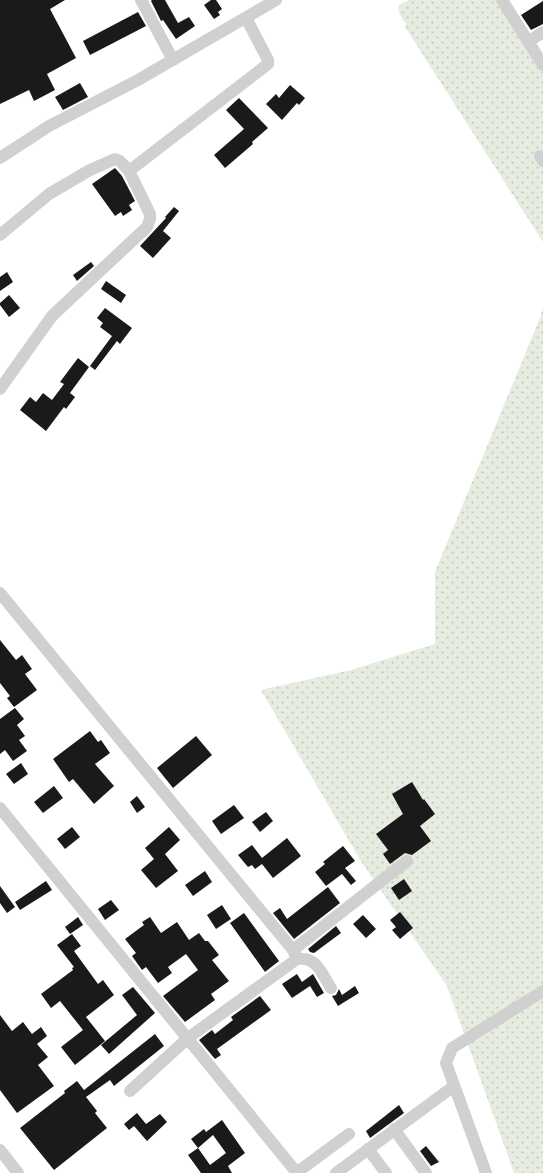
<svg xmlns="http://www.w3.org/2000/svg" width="543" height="1173" viewBox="0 0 543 1173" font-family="Manrope,sans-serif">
<defs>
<pattern id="grass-dots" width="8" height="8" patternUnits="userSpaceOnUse" patternTransform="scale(1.25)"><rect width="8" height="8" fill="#e6ecdf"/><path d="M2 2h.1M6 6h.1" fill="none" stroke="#c6cbc0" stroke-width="1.8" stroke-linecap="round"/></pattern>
</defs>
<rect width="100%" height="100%" fill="#fff"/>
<g fill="url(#grass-dots)">
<path d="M409,0H500L543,70V242L405,27L406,24C402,18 397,12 399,5Z"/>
<polygon points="543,307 543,1173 514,1173 447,986 362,863 261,690 351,670 435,644 435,572 540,318"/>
</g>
<g fill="#1a1a1a">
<polygon points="0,0 65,0 50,9 76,58 47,74 55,90 34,101 29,90 0,104"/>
<polygon points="152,0 165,0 178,23 189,17 195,26 176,39 163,20 161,21 151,1"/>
<polygon points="211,0 216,0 222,9 218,12 220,15 214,19 204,5"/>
<polygon points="543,1 543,24 531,30 521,15"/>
<polygon points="138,12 146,26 90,55 83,41"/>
<polygon points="80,83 88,97 63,110 55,97"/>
<polygon points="290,85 305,98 299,105 297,103 282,120 266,104 276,94 279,98"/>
<polygon points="239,98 268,128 252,142 253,144 225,168 214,155 244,129 226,110"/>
<polygon points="115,168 122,176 135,201 129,205 132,210 123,216 121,212 115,216 92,184"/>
<polygon points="174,207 179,211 163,231 171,238 153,258 140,246 166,218 165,217"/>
<polygon points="91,262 94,266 77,281 73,275"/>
<polygon points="7,272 13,282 0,291 0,277"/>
<polygon points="106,281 126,295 121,303 101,289"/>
<polygon points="9,295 20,308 9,317 0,305 0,303"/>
<polygon points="105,308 132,328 120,344 117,341 95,370 90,366 112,336 100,327 103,323 97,318"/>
<polygon points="78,358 89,367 70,393 75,397 66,409 64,407 46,431 20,410 30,397 36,402 43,393 52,400 64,384 60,382"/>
<polygon points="0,640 16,660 22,655 32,669 25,674 37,690 14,707 7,698 10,696 0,683"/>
<polygon points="15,708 24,719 17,725 25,736 19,740 27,751 13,761 5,750 0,754 0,719"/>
<polygon points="90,731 98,742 101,740 110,753 95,764 114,786 94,804 73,779 69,782 53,759"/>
<polygon points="196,736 212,755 173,788 157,768"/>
<polygon points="21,763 28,774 14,784 6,774"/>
<polygon points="412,782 423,800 424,799 435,814 420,826 431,841 412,855 405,853 390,864 383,854 388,850 376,834 403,814 392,794"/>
<polygon points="54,786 63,798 43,813 34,802"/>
<polygon points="137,796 145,807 137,813 130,802"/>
<polygon points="234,805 244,818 221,834 212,821"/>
<polygon points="266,812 273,821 260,832 252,822"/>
<polygon points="72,827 80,837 65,849 57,839"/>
<polygon points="169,827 180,840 165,854 178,871 156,888 141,870 154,859 145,848"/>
<polygon points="287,838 301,856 273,878 262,864 255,869 252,865 248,867 238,855 252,845 262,858"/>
<polygon points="343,846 355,861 345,868 356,881 351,885 342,874 326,886 315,872 325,864 323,862"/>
<polygon points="205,871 212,882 193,896 185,885"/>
<polygon points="404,879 412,891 399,900 391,888"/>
<polygon points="46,881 52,890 20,910 15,902"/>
<polygon points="0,886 15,907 7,913 0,903"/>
<polygon points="328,887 340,903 294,939 273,913 280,908 287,919"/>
<polygon points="111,900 119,910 105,920 98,909"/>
<polygon points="222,905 231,919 216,929 207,915"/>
<polygon points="400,912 413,928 400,939 392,930 396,927 390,920"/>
<polygon points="244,913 279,961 265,972 230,923"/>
<polygon points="363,915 376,929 366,938 353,924"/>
<polygon points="78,917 83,925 70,934 65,927"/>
<polygon points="150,917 161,933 177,922 189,940 199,933 205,941 208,941 219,955 212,960 229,981 211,994 215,1000 185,1022 163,996 198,970 186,954 168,967 172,973 158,983 146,967 142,970 132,956 136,953 125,939 144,925 142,922"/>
<polygon points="336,926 341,933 314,953 310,952 308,949"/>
<polygon points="72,934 81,946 74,951 98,984 103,980 114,995 86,1017 105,1041 75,1065 61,1047 83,1030 60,1001 51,1008 41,994 73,970 72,968 74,967 57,945"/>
<polygon points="297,974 302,982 313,974 324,993 317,997 310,986 292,998 282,984"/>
<polygon points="355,986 359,993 338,1006 332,996 336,995 339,989 342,995"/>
<polygon points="133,987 155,1013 109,1054 101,1045 137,1015 122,995"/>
<polygon points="260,996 271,1010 217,1049 221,1055 215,1059 199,1040 212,1030 215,1034 233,1020 231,1017"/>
<polygon points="0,1015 12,1031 23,1022 32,1034 41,1027 47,1036 37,1044 48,1057 38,1065 54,1086 17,1113 0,1090"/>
<polygon points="155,1034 164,1046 114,1086 110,1080 86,1097 97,1111 95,1113 107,1128 54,1170 20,1128 65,1093 64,1091 77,1081 84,1090"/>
<polygon points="399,1105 404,1113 370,1138 366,1131"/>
<polygon points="137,1113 146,1124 160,1114 167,1122 147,1141 134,1126 129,1130 124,1124"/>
<polygon points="222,1120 245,1153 228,1166 232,1173 201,1173 188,1155 198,1148 210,1165 226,1153 213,1135 198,1148 191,1139 204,1129 206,1132"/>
<polygon points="426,1146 439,1162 431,1166 420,1151"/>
</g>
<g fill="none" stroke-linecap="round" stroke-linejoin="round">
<g stroke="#d0d0d0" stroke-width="12">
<polyline points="141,0 173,60"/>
<polyline points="502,0 543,65"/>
<polyline points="528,42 543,32"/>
<polyline points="540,156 543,161"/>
<polyline points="0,158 49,126 138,80 276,0"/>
<polyline points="0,235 49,194 90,170 115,159 120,161 129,171"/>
<polyline points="0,389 52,316 147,227 150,219 150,214 129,171 268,64 268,60 246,18"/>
<polyline points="0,593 293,950 297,959 188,1038 130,1091"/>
<polyline points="0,808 297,1173"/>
<polyline points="293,950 407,861"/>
<path d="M297,959C317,956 321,973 331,988"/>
<polyline points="394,1129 426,1173"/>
<polyline points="368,1149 386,1173"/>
<polyline points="0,1150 18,1173"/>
<polyline points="296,1173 349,1134"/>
<polyline points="336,1173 454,1086"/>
<polyline points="486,1173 446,1063 452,1048 543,991"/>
</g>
</g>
</svg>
